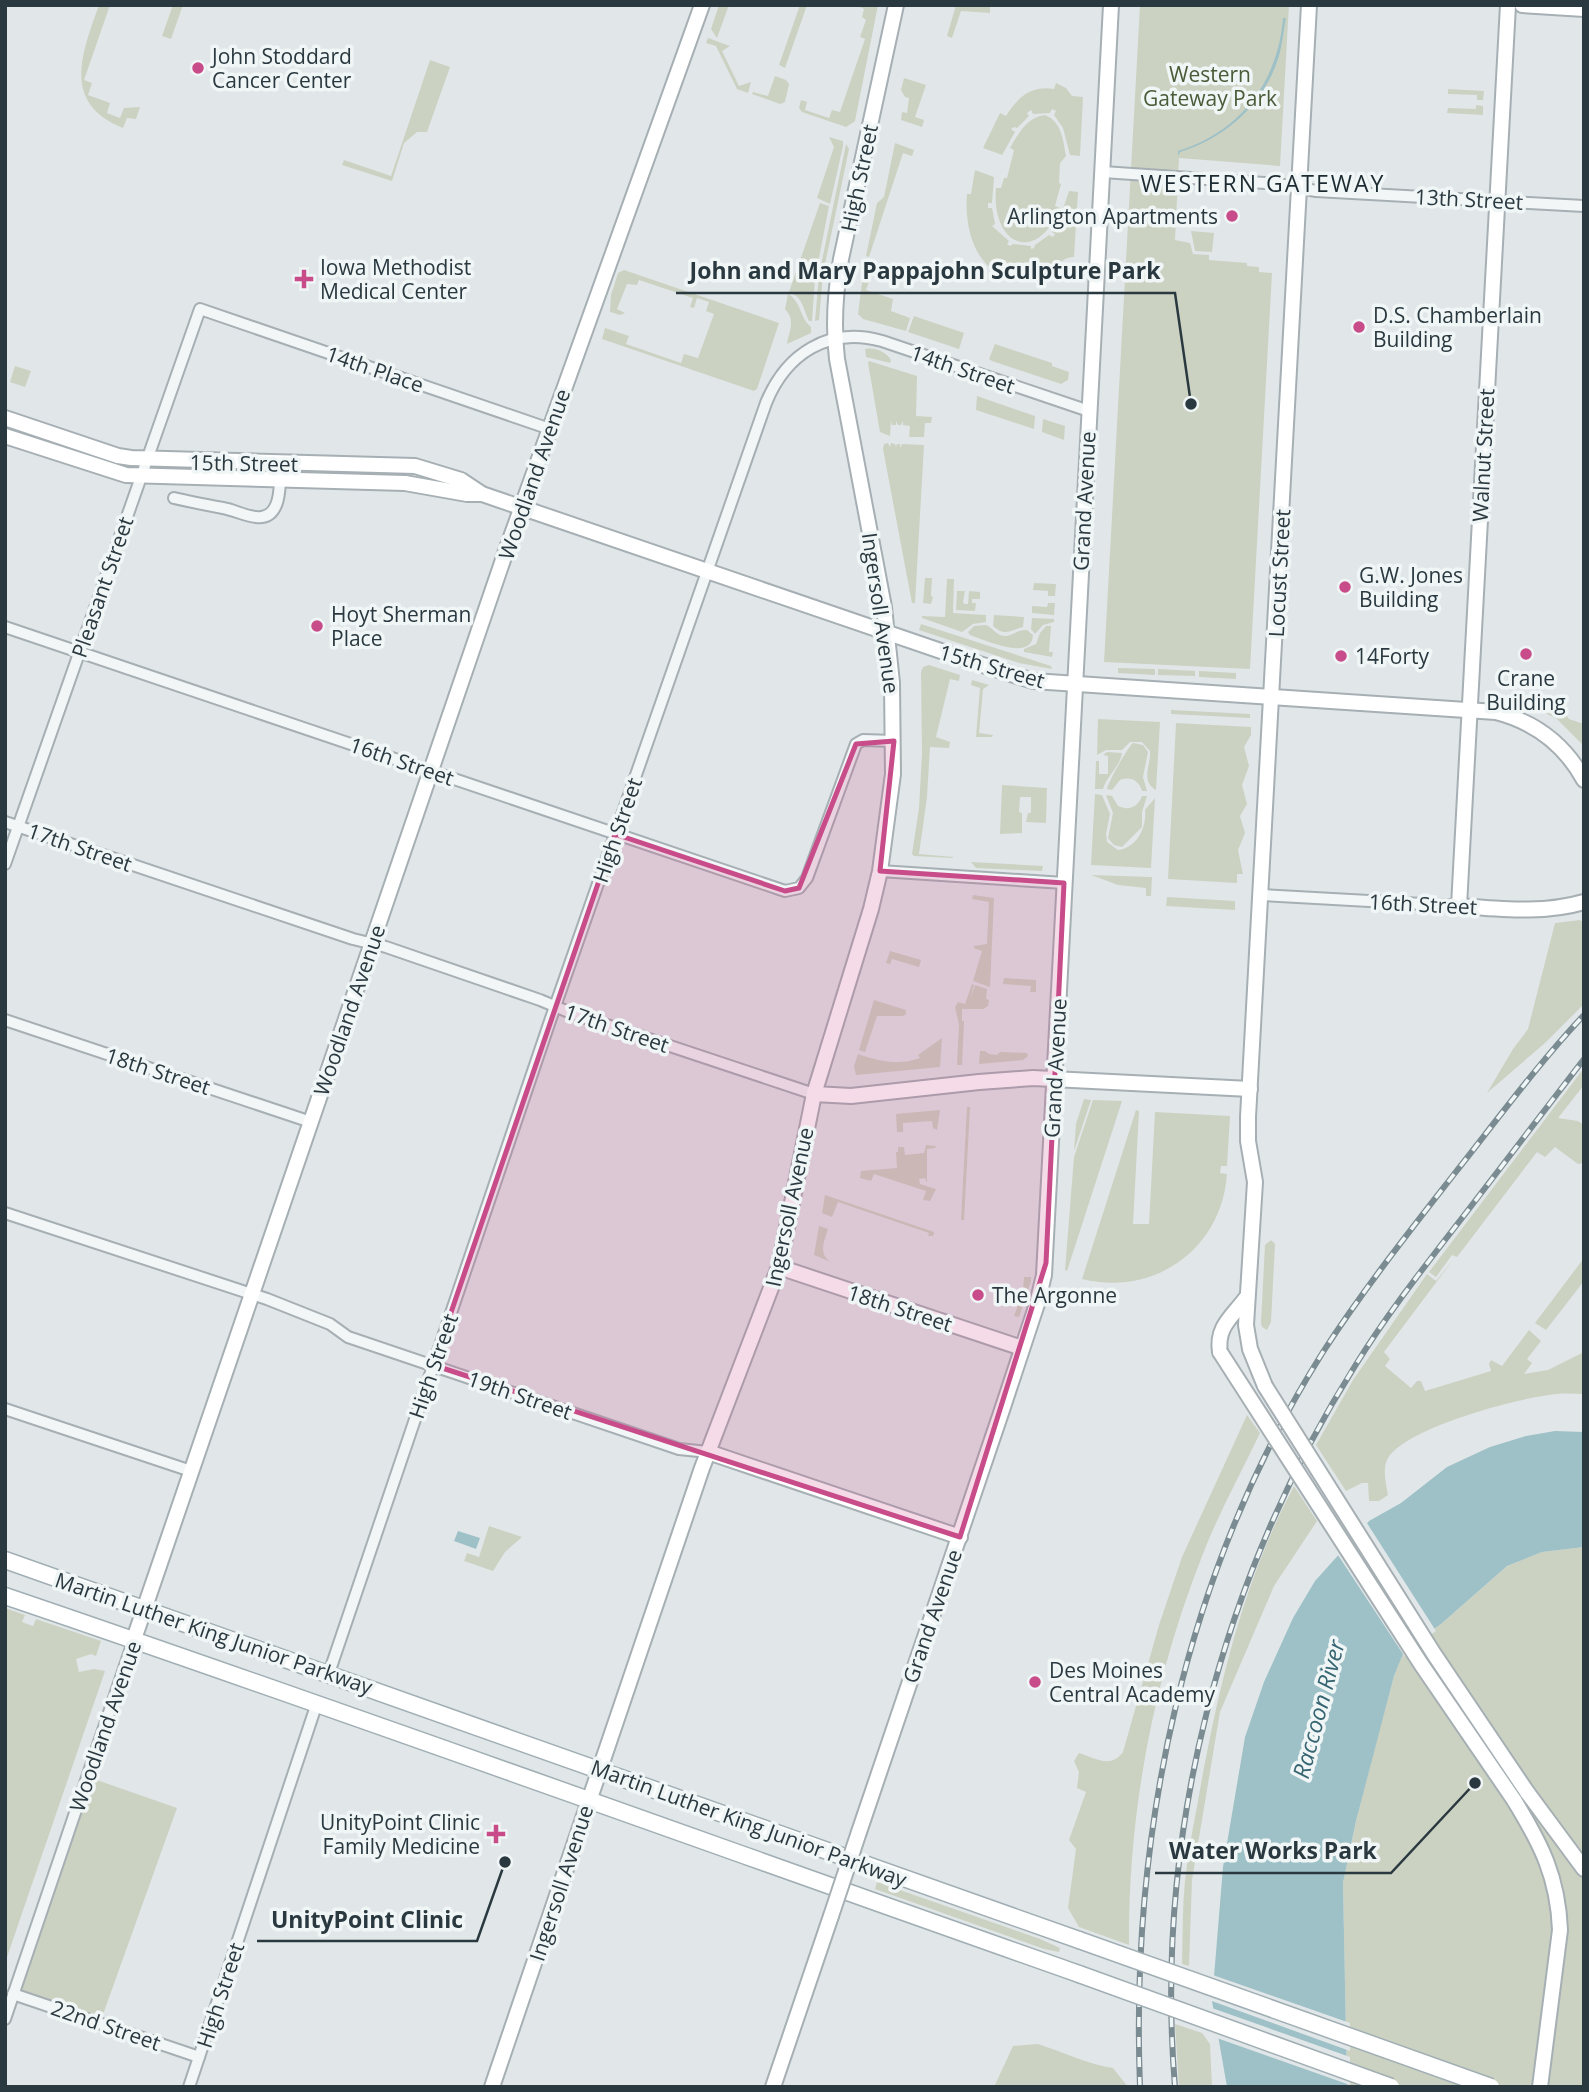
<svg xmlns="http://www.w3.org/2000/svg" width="1589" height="2092" viewBox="0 0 1589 2092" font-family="'Open Sans',sans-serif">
<rect width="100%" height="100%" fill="#e1e7e9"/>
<g fill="#ccd2c2">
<path d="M99,5H110L84,80L92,83L88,95L110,103L107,113L120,118L124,108L140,107L136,119L127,118L123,128C61,103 82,53 99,5Z"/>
<polygon points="173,5 183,5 171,39 162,36"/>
<polygon points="719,5 729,5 717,38 711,29"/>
<polygon points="800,5 807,5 785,68 779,65"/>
<polygon points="855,5 878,5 855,121 846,127 802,112 799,108 801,100 807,102 805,110 829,118 832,110 840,112 865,39 860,37 866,20 862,17 864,9"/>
<polygon points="956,5 990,5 990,13 961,11 952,38 947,36"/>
<polygon points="1140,5 1289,5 1280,166 1179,158 1175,240 1190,243 1193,254 1209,255 1209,260 1247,263 1247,266 1259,267 1259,272 1272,273 1250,669 1104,662"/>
<polygon points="708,38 730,46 722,51 739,86 751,82 748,93 737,89 716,46 706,43"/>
<polygon points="430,60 450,67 427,132 417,132 404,143 392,181 342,165 344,160 391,176"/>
<polygon points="775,76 786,80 789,84 785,102 780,104 752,94 753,92 768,96"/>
<polygon points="904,78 926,85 915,117 924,120 922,127 901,120 902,112 907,113 909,98 905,97 901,90"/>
<path d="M1056,83L1066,88L1072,96L1083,97L1080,156L1070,155L1063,128L1054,115L1056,111L1052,109L1050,113L1033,114L1031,110L1027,113L1029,116L1017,128L1014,127L1011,129L1015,132L1002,155L983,148L1000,113L1006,116C1018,97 1031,85 1054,89Z"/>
<polygon points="1448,89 1484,91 1483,100 1477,100 1477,95 1448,94"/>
<polygon points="1476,105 1483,106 1483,115 1447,113 1448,108 1476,109"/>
<path d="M1045,115C1062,122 1063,140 1066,156L1060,163L1059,183L1061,184L1055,206L1060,208C1037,265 991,246 996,188H1001L1004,178H1007L1014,150L1010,148C1018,134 1027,117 1045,115Z"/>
<polygon points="829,137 843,141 843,146 830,204 817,198 834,147"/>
<polygon points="895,143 914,150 912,156 903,153 869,257 866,256 877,203 884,197"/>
<polygon points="846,144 849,149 823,274 819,320 815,321 819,275"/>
<path d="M975,170L994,177L992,203H988V208H992L995,224L992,226L1009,241L1007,244L1010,246L1013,244L1031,246V249L1034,248L1035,245L1049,235L1053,237L1055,234L1052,232L1060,218L1069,191L1078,192L1074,257C1064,256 1052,270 1041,274C985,293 963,240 967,194H971Z"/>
<path d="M820,203L829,206L815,279L812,321H809C803,309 803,297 789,292Z"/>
<polygon points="1191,231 1214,233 1212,252 1195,251"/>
<polygon points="865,259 876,262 866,290 893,299 891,311 910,318 906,331 863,319 858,314"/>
<polygon points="624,270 779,323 757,389 754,391 602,339 605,328 629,336 626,344 681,363 684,354 698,358 714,314 706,311 709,302 697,298 694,308 690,307 693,298 639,280 637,285 627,284 617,309 625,313 620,315 610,312 611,295 618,273"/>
<path d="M788,294C802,302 799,317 811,327V333L787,344C789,331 796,321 785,309Z"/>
<polygon points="914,316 964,333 959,349 908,332"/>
<polygon points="995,344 1052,363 1052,366 1069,372 1068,380 1061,384 992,361 989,359"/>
<path d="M865,349C875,347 886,352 891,360L890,363L866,357Z"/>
<polygon points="869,361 917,376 916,416 932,417 931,423 925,423 924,437 909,437 910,426 903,425 903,421 901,425 898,425 896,421 896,425 892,425 891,421 890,436 880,432 868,363"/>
<polygon points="15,366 31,371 25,387 10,382"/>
<polygon points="977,396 1035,416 1034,429 976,410"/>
<polygon points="1043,419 1065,426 1064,440 1042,432"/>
<polygon points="888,443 890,447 891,443 895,444 896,447 897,444 900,444 900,448 902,444 924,445 915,603 912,603 883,449 884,444"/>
<polygon points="170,466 242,468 241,474 170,473"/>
<polygon points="304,469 393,471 392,477 303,475"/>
<polygon points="925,578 932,578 931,596 933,597 931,604 923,603"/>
<polygon points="947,579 954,579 953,613 986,615 986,622 973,624 962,632 922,618 922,616 945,617"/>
<polygon points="1034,583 1056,584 1055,596 1048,596 1048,591 1033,590"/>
<polygon points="957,591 965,591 963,602 964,604 968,604 969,591 980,592 980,599 972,599 972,603 976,603 975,611 956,610"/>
<polygon points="1048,603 1055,603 1054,615 1032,613 1032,606 1047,607"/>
<path d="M994,615L1024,617L1023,627C1011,630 1005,637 993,626Z"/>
<polygon points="1032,618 1054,619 1054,622 1043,625 1035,634 1031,629"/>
<polygon points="921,624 1051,666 1052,669 1019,663 919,630"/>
<path d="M986,625C991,627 997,634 1000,635C1011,639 1015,629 1027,630L1033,635C1032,662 985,640 970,635L968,632L974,626Z"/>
<polygon points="1046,626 1051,626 1049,652 1053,652 1052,657 1024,652 1024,649 1036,644 1040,633"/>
<polygon points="929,665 960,675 959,681 950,679 936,737 950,742 949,748 930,747 927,797 919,854 954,857 952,858 914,856 912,854 919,808 922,753 921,672 923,667"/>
<polygon points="1118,668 1155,669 1155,675 1118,673"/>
<polygon points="1158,669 1195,671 1195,676 1158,675"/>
<polygon points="1199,671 1236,673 1236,679 1199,677"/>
<polygon points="972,680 989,685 983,689 979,733 993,735 992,737 976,737 980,688 971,685"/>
<polygon points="1521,697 1546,708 1564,711 1569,719 1584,724 1584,746 1557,719 1520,700"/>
<polygon points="1171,710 1250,714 1250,718 1171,714"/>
<path d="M1098,719L1160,722L1156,790C1140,781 1151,766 1150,751L1142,742H1130L1122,750H1106L1097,755Z"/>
<polygon points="1176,723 1251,727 1251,735 1244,747 1249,766 1242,785 1247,804 1240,816 1245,833 1238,850 1243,874 1237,874 1237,883 1168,879"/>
<path d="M1133,743L1143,745L1148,752L1143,777L1147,791H1142C1139,780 1130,776 1120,780L1112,790L1107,789C1108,782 1128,747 1133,743Z"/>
<path d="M1107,752L1122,753C1120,767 1107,775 1103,789H1095L1096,761H1099V774H1108V756L1103,755Z"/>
<polygon points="1002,785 1047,788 1046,823 1026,822 1028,813 1031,813 1031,797 1020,797 1019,812 1022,813 1022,833 1000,834"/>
<path d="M1095,794L1102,795L1110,814L1106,834L1107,842L1118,850C1137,848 1147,827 1145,810L1155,798L1151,868L1091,865Z"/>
<path d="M1106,795L1112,796L1118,806C1129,811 1138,807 1142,796H1147L1142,812V827L1122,847L1114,845L1108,838L1113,813Z"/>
<polygon points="971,862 1043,866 1042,871 976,868"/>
<polygon points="1091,875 1152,877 1151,896 1146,896 1146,888 1118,885"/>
<polygon points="973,895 994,898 990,987 973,981 982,951 974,948 974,946 987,944 989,902 972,899"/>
<polygon points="1167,897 1235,901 1235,910 1166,906"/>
<polygon points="1580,920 1584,923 1584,1004 1545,1043 1487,1093 1513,1049 1528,1029 1555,923"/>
<polygon points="890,951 921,960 919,967 892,959 890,964 886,963"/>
<polygon points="1004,978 1036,980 1036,992 1030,992 1031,986 1003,984"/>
<polygon points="972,984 974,985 970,1000 975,985 987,989 986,999 989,1000 988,1006 983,1009 962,1009 962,1021 964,1021 962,1065 957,1065 959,1024 955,1007 958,1002 965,1004"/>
<polygon points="874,1000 906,1010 906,1014 903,1016 877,1016 865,1052 859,1050"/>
<path d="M942,1038L940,1067L856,1075L854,1066L858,1054C879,1061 898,1066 920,1058L918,1055Z"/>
<polygon points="980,1051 985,1051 989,1054 997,1055 1000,1052 1027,1053 1028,1056 1023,1060 979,1064"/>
<polygon points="1584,1068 1584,1085 1558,1118 1578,1121 1584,1125 1584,1163 1578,1164 1555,1147 1545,1157 1537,1152 1457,1257 1452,1255 1436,1277 1429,1272"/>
<polygon points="1084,1099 1091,1100 1074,1151 1076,1124"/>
<polygon points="1093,1100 1122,1101 1067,1271 1065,1270 1074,1157"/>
<polygon points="967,1107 970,1107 964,1220 961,1220"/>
<polygon points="940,1110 937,1130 933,1128 932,1121 903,1123 903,1132 897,1132 896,1114"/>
<path d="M1136,1110L1139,1111L1133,1224H1149L1155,1112L1230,1116L1227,1166H1221L1220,1173L1227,1174C1222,1249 1154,1297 1082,1279Z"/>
<polygon points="926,1145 936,1146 935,1148 927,1149 927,1183 925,1178 919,1179 920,1184 936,1189 930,1201 923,1200 926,1191 874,1174 871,1181 860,1178 861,1171 897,1168 896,1152 898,1152 898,1147 904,1147 905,1155 924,1153"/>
<polygon points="825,1195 934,1232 933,1236 928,1236 929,1233 838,1202 832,1217 822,1213"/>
<path d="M819,1226L828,1229C824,1242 818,1254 831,1262L814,1255Z"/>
<polygon points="1271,1240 1275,1244 1271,1322 1267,1330 1262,1327 1261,1323 1265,1245"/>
<polygon points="1584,1258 1584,1281 1546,1330 1535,1323"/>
<path d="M1453,1260L1384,1352L1390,1359L1385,1366L1411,1388L1417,1381H1421L1425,1391L1491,1371L1489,1364L1491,1360L1502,1366L1529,1330L1541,1341L1527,1359L1532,1363L1524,1374L1548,1370L1582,1353L1584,1349V1394C1575,1394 1566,1393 1557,1394C1521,1397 1407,1427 1388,1458C1382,1468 1386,1484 1388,1495L1379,1501H1369L1368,1483H1362L1346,1491L1316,1445L1353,1380L1427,1274L1436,1281Z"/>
<polygon points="1024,1277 1031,1277 1031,1281 1019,1317 1014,1316 1023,1291"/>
<path d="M1247,1415L1260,1433C1240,1475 1217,1516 1201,1559C1153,1681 1128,1814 1129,1945L1079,1927L1068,1908L1076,1849L1069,1840L1086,1792L1077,1788L1079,1772L1074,1761L1079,1753C1095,1758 1111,1769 1123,1752L1159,1625L1182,1557Z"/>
<path d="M1294,1486L1317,1521L1274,1586L1220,1712L1192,1880L1189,1966L1182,1964C1183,1934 1182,1903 1186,1873C1189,1844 1196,1814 1201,1784C1220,1681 1244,1580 1294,1486Z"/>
<polygon points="489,1526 522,1537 505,1552 493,1571 464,1561 467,1553 479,1557"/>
<polygon points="1584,1547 1584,2087 1347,2087 1343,1883 1356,1821 1375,1746 1394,1676 1405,1649 1441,1624 1507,1566 1542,1552"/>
<polygon points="5,1608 25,1615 22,1622 33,1626 36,1619 101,1641 96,1656 91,1654 76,1659 79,1672 94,1669 105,1671 5,1963"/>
<polygon points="94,1779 177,1808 101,2020 13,1994"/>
<polygon points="877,1882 1040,1939 1060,1948 1059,1952 1044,1949 875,1889"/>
<polygon points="1175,2024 1202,2033 1210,2044 1212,2087 1179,2087"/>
<path d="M1038,2044C1063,2052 1087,2064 1113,2068L1128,2087H994L1013,2046Z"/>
</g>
<g fill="#9ec0c7">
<path d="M1283,18H1286L1285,23C1283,34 1282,47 1278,59C1263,105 1225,138 1180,152L1178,156V151C1240,132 1278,82 1283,18Z"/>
<polygon points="1555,1431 1584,1432 1584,1547 1542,1552 1507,1566 1441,1624 1405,1649 1394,1676 1356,1821 1343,1883 1347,2087 1227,2087 1212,2001 1223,1867 1245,1737 1264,1682 1293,1618 1315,1581 1369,1521 1401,1503 1447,1467 1490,1447 1526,1436"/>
<polygon points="458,1531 480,1538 476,1549 454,1541"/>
</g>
<g fill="#e1e7e9">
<polygon points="1365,1520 1436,1631 1408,1651 1405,1657 1336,1552"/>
<polygon points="1210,1974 1350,2023 1350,2051 1209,2000"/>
<polygon points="1209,2007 1350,2057 1350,2085 1214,2037"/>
</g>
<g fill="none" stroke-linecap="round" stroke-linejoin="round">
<defs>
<g id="street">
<polyline points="1103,172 1278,184 1316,191 1584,206"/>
<path d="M174,498C191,502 207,505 223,508C234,510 245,516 256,517C283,520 280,482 280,464"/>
<polyline points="5,627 785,891 799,888 807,878 856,744 863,740 894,741"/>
<polyline points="5,822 353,939 386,947 540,1000 571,1013 814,1094"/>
<polyline points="5,864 200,309 550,429"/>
<polyline points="880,871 1064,883"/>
<polyline points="1261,895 1459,906"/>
<polyline points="5,1020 311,1122"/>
<polyline points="5,1213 267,1299 330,1324 348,1337 679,1449 708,1452"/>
<polyline points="5,1409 191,1471"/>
<path d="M329,1673L551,1018L766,403C786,354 828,326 882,341L1089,411"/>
<polyline points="13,1994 199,2057"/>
<polyline points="5,2019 134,1639"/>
<polyline points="189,2087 317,1703"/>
</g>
<g id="secondary">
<path d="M1508,5L1459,906C1501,909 1543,914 1584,902"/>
<polyline points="1522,5 1584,9"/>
<polyline points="5,418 118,456 131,458 415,466 461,480 482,494"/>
<path d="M5,436L126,475L405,483L467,494H482L970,661L1033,681L1496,712C1535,722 1565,745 1584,780"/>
<polyline points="814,1094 851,1096 979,1082 1033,1078 1250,1089"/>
<polyline points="779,1267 1022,1348"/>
<path d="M1220,1352C1216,1327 1232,1317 1246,1298"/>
<polyline points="1265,1386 1250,1349 1246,1325 1255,1182 1248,1141 1248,1117 1309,5"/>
<polyline points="708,1452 960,1537"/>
<polyline points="134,1639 506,551 702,5"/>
<polyline points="1527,1792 1584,1869"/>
<path d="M1514,1800C1541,1844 1558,1877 1560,1930L1540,2087"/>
<polyline points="859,1832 1002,1410 1037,1304 1044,1275 1111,5"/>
<path d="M492,2087L702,1468L779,1267L814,1094L871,909L880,871L893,774L892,683L884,607L837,359C833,325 835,293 841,259L896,5"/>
<polyline points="773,2087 831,1916"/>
</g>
<g id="primary">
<polyline points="5,1560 1079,1940"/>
<path d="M5,1596C364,1718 721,1848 1079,1974"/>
</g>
</defs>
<use href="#street" stroke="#a6afb3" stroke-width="14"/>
<use href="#secondary" stroke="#a6afb3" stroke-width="18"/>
<use href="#primary" stroke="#a1afb4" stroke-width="19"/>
<use href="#street" stroke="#f3f6f7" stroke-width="10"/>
<use href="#secondary" stroke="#fff" stroke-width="14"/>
<use href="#primary" stroke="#fff" stroke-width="16"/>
<defs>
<g id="rail">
<path d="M1140,2087C1130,1830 1185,1571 1323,1352C1363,1290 1409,1232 1455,1173C1497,1120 1537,1065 1584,1015"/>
<path d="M1175,2087C1154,1835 1221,1579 1355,1366C1387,1314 1425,1266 1462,1218C1503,1165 1543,1112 1584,1059"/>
</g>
</defs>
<use href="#rail" stroke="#7b8b92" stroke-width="6"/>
<use href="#rail" stroke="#f0f5f6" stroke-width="3.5" stroke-dasharray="10" stroke-linecap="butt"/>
<defs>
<g id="secondary-bridge">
<polyline points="1220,1352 1421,1664 1514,1800"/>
<polyline points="1265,1386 1434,1654 1527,1792"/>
<polyline points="831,1916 859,1832"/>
</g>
<g id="primary-bridge">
<polyline points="1079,1940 1491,2087"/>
<polyline points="1079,1974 1391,2087"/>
</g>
</defs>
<use href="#secondary-bridge" stroke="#a6afb3" stroke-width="18" stroke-linecap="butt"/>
<use href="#primary-bridge" stroke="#a1afb4" stroke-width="19" stroke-linecap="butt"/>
<use href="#secondary-bridge" stroke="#fff" stroke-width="14"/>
<use href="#primary-bridge" stroke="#fff" stroke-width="16"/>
</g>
<path fill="#c84c89" fill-opacity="0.2" stroke="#c84c89" stroke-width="5" stroke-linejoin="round" d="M894,741L880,871L1064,883L1046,1263L960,1537L433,1365L615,834L785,891L799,888L856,744Z"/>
<g fill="#c84c89" stroke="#f0f5f6" stroke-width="2.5">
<circle cx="198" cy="68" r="7"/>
<circle cx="1232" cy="216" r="7"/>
<path d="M300.5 268.5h7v7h7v7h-7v7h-7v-7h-7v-7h7z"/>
<circle cx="1359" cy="327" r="7"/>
<circle cx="1345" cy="587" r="7"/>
<circle cx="317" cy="626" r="7"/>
<circle cx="1526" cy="654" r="7"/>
<circle cx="1341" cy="656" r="7"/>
<circle cx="978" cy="1295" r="7"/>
<circle cx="1035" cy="1682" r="7"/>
<path d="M492.5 1823.5h7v7h7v7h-7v7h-7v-7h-7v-7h7z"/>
</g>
<g text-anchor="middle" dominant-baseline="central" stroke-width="7" stroke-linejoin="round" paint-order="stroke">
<g font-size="21" fill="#2a3940" stroke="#f0f5f6" text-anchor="start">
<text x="212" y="56">John Stoddard<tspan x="212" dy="24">Cancer Center</tspan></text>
<text x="1218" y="216" text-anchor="end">Arlington Apartments</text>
<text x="320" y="267">Iowa Methodist<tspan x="320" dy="24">Medical Center</tspan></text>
<text x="1373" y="315">D.S. Chamberlain<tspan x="1373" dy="24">Building</tspan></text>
<text x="1359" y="575">G.W. Jones<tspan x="1359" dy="24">Building</tspan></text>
<text x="331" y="614">Hoyt Sherman<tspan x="331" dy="24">Place</tspan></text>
<text x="1355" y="656">14Forty</text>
<text x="1526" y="678" text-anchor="middle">Crane<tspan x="1526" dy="24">Building</tspan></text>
<text x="992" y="1295">The Argonne</text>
<text x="1049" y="1670">Des Moines<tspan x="1049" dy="24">Central Academy</tspan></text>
<text x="480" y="1822" text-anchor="end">UnityPoint Clinic<tspan x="480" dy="24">Family Medicine</tspan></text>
</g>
<g font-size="21" fill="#4a5b38" stroke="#f0f5f6">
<text x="1210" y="74">Western<tspan x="1210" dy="24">Gateway Park</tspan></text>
</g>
<g font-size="21" fill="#2a3940" stroke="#f0f5f6">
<text transform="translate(859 178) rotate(-78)">High Street</text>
<text transform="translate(1469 199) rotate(3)">13th Street</text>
<text transform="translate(375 369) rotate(19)">14th Place</text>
<text transform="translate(963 369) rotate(19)">14th Street</text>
<text transform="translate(1483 455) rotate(-87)">Walnut Street</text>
<text transform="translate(244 463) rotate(1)">15th Street</text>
<text transform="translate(534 474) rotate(-71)">Woodland Avenue</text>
<text transform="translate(1084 501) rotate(-87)">Grand Avenue</text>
<text transform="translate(1279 573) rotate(-87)">Locust Street</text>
<text transform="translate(102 587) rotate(-71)">Pleasant Street</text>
<text transform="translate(881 613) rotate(82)">Ingersoll Avenue</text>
<text transform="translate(992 666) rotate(16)">15th Street</text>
<text transform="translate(402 761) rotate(19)">16th Street</text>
<text transform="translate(617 830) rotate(-71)">High Street</text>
<text transform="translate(80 847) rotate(19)">17th Street</text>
<text transform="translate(1423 904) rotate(3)">16th Street</text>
<text transform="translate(349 1010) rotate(-71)">Woodland Avenue</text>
<text transform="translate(617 1028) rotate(19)">17th Street</text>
<text transform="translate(1055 1068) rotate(-87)">Grand Avenue</text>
<text transform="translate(158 1071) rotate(18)">18th Street</text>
<text transform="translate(789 1207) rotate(-78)">Ingersoll Avenue</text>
<text transform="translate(900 1308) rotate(18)">18th Street</text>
<text transform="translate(433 1366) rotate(-71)">High Street</text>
<text transform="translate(520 1395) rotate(19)">19th Street</text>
<text transform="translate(932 1616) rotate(-71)">Grand Avenue</text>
<text transform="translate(214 1633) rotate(19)">Martin Luther King Junior Parkway</text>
<text transform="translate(105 1726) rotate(-71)">Woodland Avenue</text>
<text transform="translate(749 1823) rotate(20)">Martin Luther King Junior Parkway</text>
<text transform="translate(561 1883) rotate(-72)">Ingersoll Avenue</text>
<text transform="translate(220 1995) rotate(-72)">High Street</text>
<text transform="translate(106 2025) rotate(19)">22nd Street</text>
</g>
<g font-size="23" letter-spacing="2" fill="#1c2a31" stroke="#f0f5f6">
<text x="1263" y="183">WESTERN GATEWAY</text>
</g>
<g font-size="23" font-style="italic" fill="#366572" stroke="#f0f5f6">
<text transform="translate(1318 1709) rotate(-75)">Raccoon River</text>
</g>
</g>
<path fill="none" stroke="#2a3940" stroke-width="2.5" d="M1191 404L1175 293H676M1475 1783L1391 1873H1155M505 1862L477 1941H257"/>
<g fill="#2a3940" stroke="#f0f5f6" stroke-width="2.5">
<circle cx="1191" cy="404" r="7"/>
<circle cx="1475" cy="1783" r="7"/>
<circle cx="505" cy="1862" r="7"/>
</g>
<g font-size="23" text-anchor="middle" font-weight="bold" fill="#2a3940" stroke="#f0f5f6" stroke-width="7" stroke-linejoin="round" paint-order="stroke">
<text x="925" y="279">John and Mary Pappajohn Sculpture Park</text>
<text x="1273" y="1859">Water Works Park</text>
<text x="367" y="1928">UnityPoint Clinic</text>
</g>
<rect width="1589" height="2092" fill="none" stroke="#2a3940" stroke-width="14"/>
</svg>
